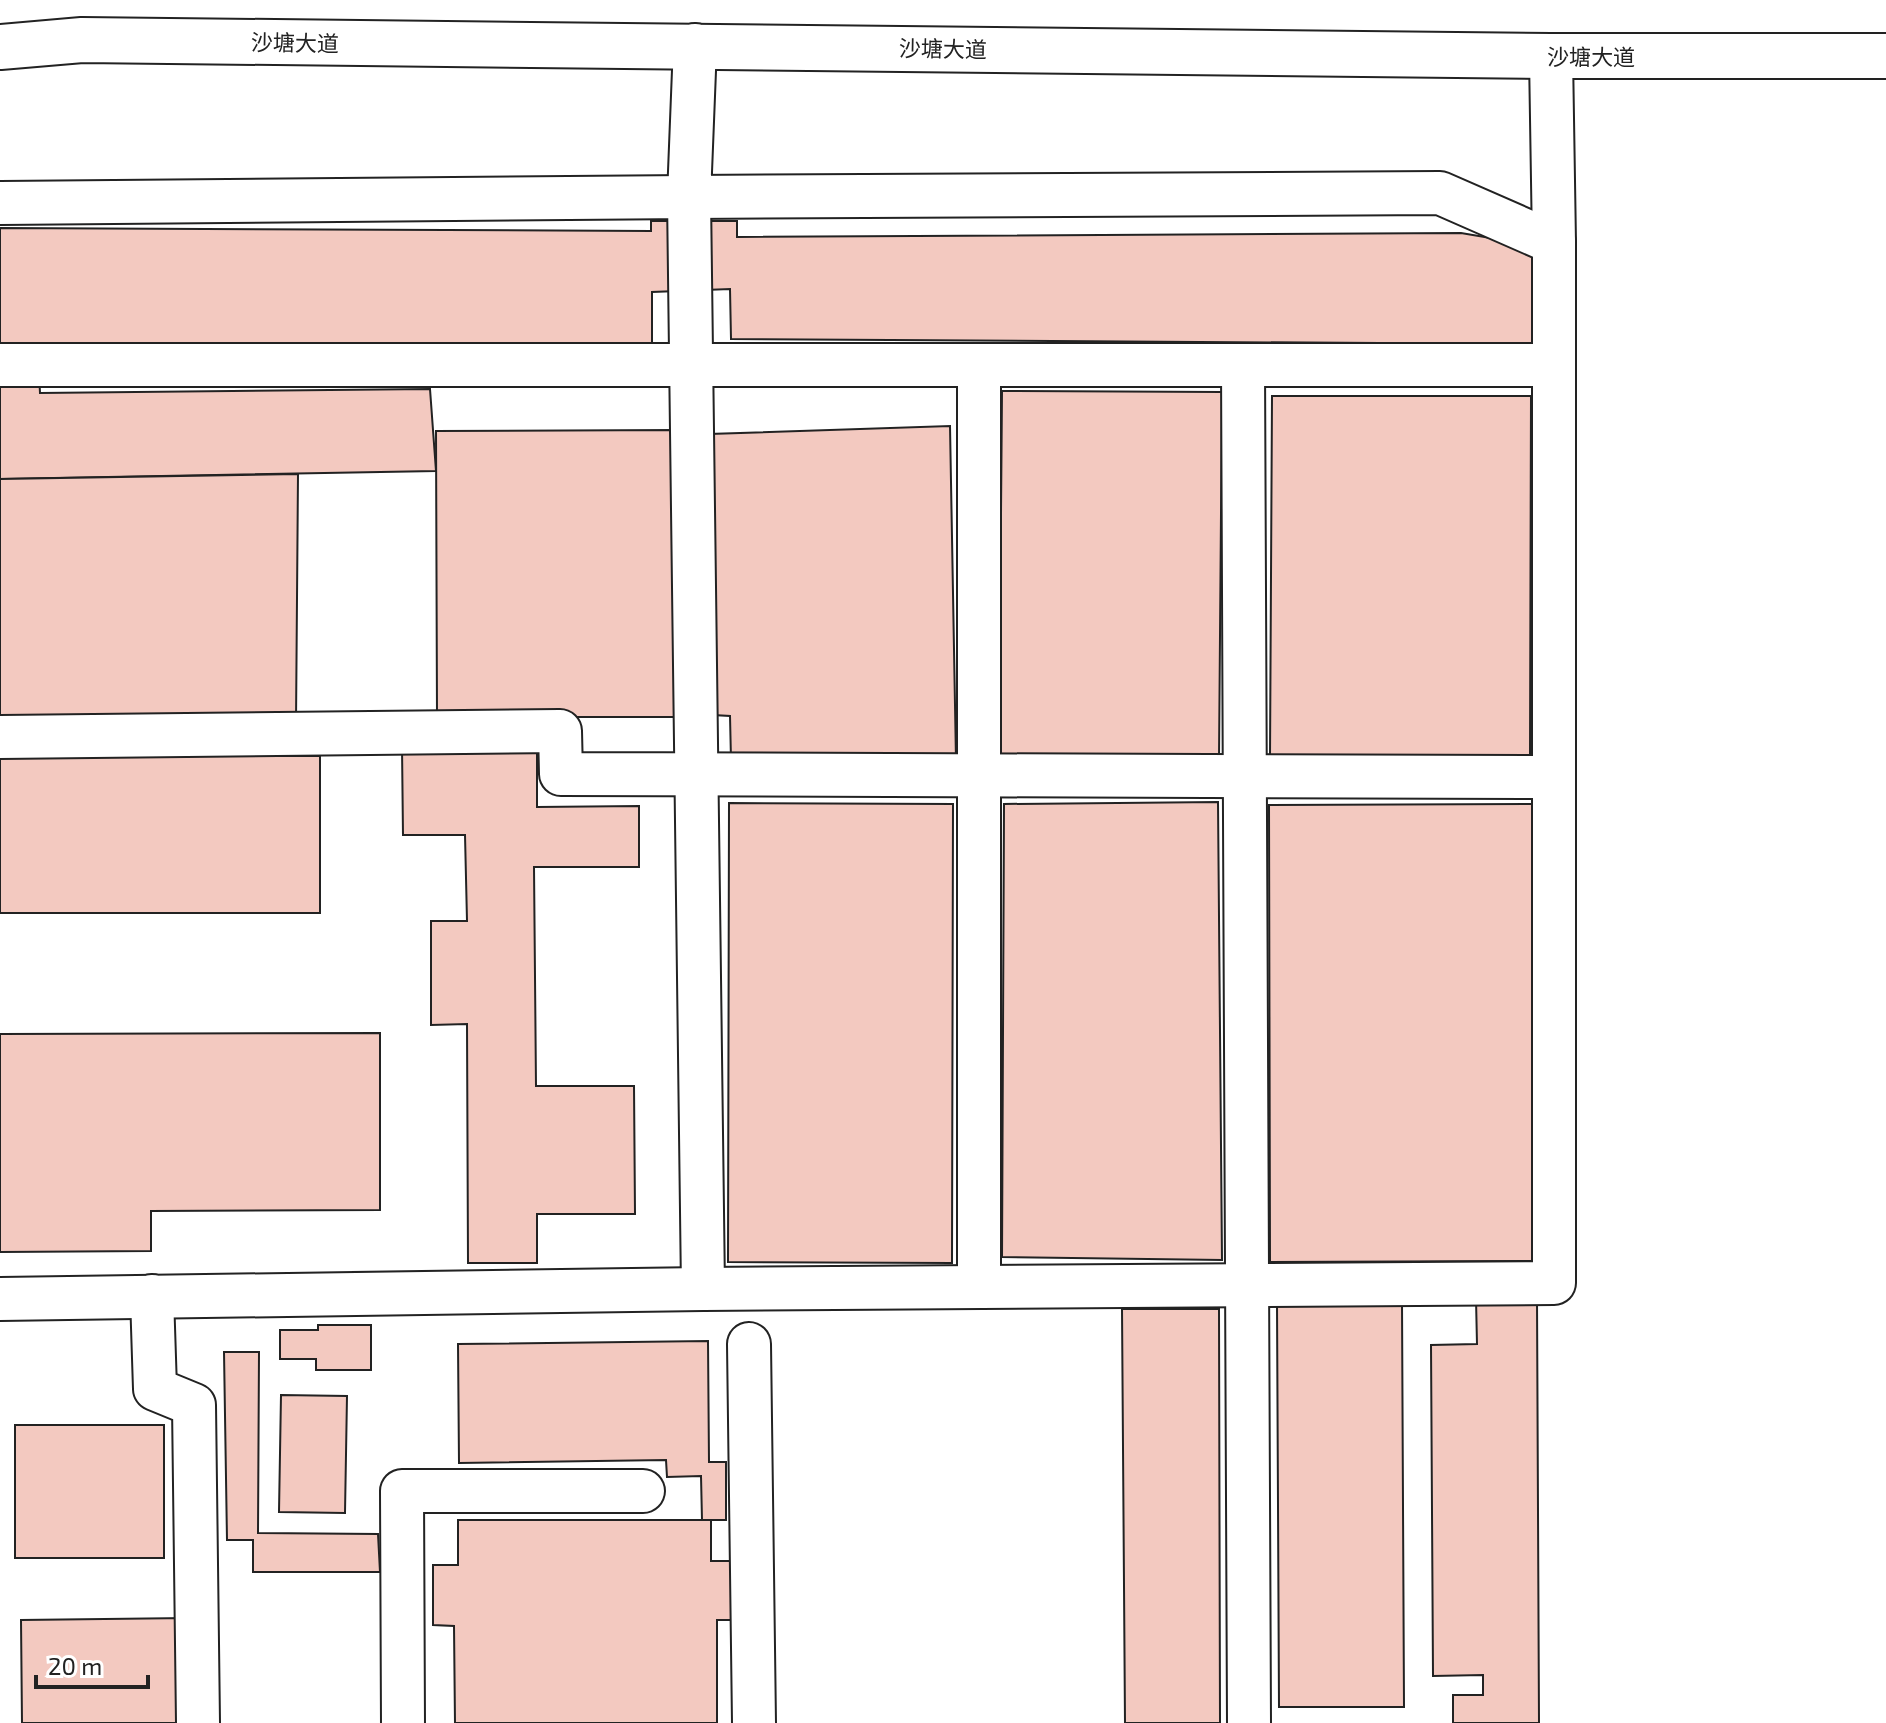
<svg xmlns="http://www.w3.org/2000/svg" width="1886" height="1723" viewBox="0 0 1886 1723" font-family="'Exo 2','Noto Sans SC',sans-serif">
<rect width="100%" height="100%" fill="#fff"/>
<g fill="#f3c9c0" stroke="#222" stroke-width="2">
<polygon points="651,221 737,221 737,237 1461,233 1532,245 1532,344 731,339 730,289 652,292 652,352 0,357 0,228 651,231"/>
<polygon points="0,373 39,373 40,393 430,389 436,471 0,479"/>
<polygon points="1002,391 1222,392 1219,758 999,757"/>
<polygon points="1272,396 1531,396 1530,756 1270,756"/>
<polygon points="950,426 956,760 731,760 730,716 713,715 709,434"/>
<polygon points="676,430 676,717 437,717 436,431"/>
<polygon points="298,474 296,723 0,723 0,479"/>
<polygon points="537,746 537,807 639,806 639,867 534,867 536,1086 634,1086 635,1214 537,1214 537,1263 468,1263 467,1024 431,1025 431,921 467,921 465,835 403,835 402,747"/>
<rect x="0" y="756" width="320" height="157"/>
<polygon points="1218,802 1222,1260 1002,1257 1004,804"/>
<polygon points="729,803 953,804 952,1263 728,1262"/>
<polygon points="1534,804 1535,1261 1270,1262 1269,805"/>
<polygon points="380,1033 380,1210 151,1211 151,1251 0,1252 0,1034"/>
<polygon points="1476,1299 1537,1299 1539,1723 1453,1723 1453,1695 1483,1695 1483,1675 1433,1676 1431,1345 1477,1344"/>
<polygon points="1402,1303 1404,1707 1279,1707 1277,1304"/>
<polygon points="1122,1309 1219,1309 1220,1723 1125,1723"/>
<polygon points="318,1325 371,1325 371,1370 316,1370 316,1359 280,1359 280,1330 318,1330"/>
<polygon points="708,1341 709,1462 726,1462 726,1520 702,1520 701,1476 667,1477 666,1460 459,1463 458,1344"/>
<polygon points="224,1352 259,1352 258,1533 378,1534 380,1572 253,1572 253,1540 227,1540"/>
<polygon points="281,1395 347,1396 345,1513 279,1512"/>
<rect x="15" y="1425" width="149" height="133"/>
<polygon points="458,1520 711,1520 711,1561 737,1561 739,1620 717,1620 717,1723 455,1723 454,1626 433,1625 433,1565 458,1565"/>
<polygon points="188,1618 189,1723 22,1723 21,1620"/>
</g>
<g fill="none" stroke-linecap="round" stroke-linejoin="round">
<defs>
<g id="minor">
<polyline points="1551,56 1554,243"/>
<polyline points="0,203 689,197 703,1289"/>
<polyline points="0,365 1554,365"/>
<polyline points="979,365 979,1287"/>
<polyline points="1243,365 1249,1723"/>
<polyline points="0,737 560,731 561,774 1554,777"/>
<polyline points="152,1296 155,1389 194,1405 198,1723"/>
<polyline points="0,1299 703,1289 1554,1283 1554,243 1440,193 689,197 695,45"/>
<polyline points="749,1344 754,1723"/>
<polyline points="403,1723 402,1491 643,1491"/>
</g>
<polyline id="major" points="0,47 82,40 1551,56 1886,56"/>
</defs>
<use href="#minor" stroke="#222" stroke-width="46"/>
<use href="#major" stroke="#222" stroke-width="48"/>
<use href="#minor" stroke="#fff" stroke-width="42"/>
<use href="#major" stroke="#fff" stroke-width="44"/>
</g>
<g text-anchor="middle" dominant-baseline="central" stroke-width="6" stroke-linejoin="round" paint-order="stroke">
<g font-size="22" fill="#222" stroke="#fff">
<text transform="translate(295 42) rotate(1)">沙塘大道</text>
<text transform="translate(943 48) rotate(1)">沙塘大道</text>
<text x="1591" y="56">沙塘大道</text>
</g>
</g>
<path d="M36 1675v12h112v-12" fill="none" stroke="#222222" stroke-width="4"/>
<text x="48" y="1675" font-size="24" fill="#222222" stroke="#ffffff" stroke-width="6" paint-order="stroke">20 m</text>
</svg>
